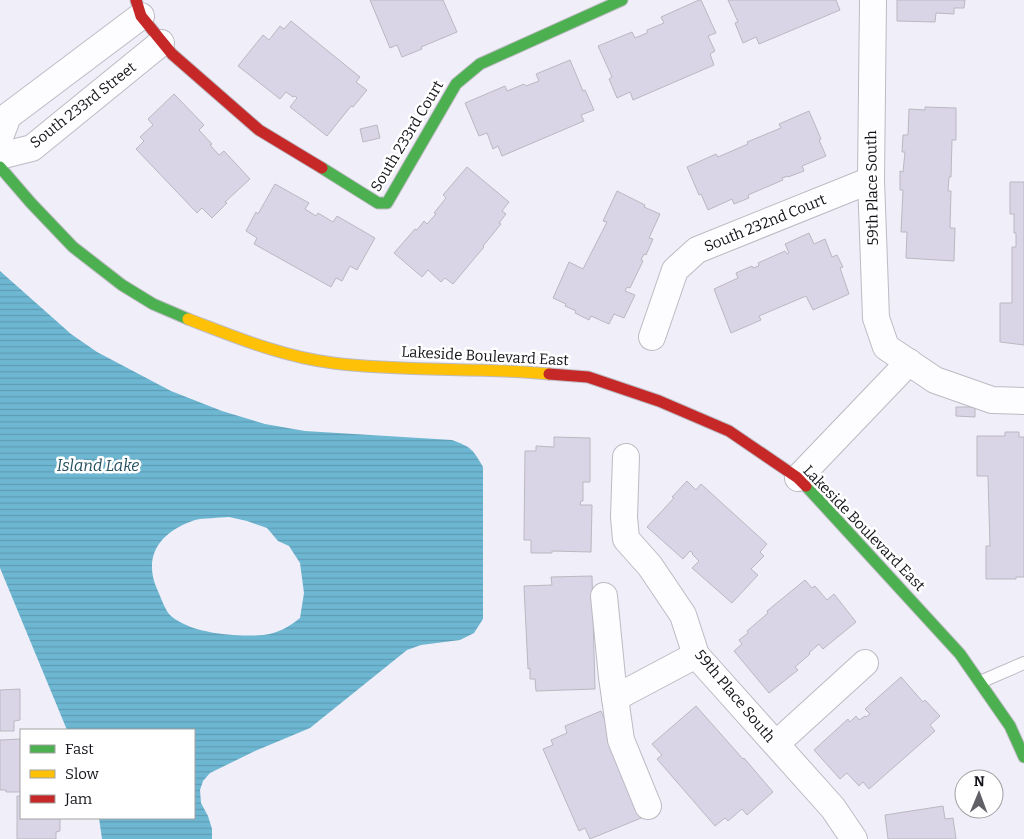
<svg xmlns="http://www.w3.org/2000/svg" width="1024" height="839" viewBox="0 0 1024 839" font-family="Bitter,serif">
<defs>
<pattern id="water-rules" width="6" height="5" patternUnits="userSpaceOnUse" patternTransform="scale(1.25)"><rect width="6" height="5" fill="#6eb7d2"/><path d="M0 2.5h6" fill="none" stroke="#5e9cb4"/></pattern>
</defs>
<rect width="100%" height="100%" fill="#f0eef9"/>
<path fill="url(#water-rules)" fill-rule="evenodd" d="M0,271L71,334L97,352L171,391L222,411L265,424L305,431L452,440C471,447 473,449 483,467V619L474,633L460,640L421,645L407,650L310,728L255,751L210,773L203,781L200,790L201,803L208,816L212,829V839H102L99,818H194V730H67L0,568ZM229,517L247,521L267,528L278,541L289,546L300,563L304,593L300,618C290,626 277,634 263,635C237,637 192,634 171,616C165,611 161,597 157,589C142,554 162,531 195,520C204,518 219,518 229,517Z"/>
<g fill="#dad4e7" stroke="#bab8c0">
<polygon points="370,0 443,0 457,32 421,47 422,49 402,57 397,45 390,48"/>
<polygon points="699,0 701,0 716,33 708,36 715,51 710,54 714,65 633,100 630,92 617,98 609,79 612,77 598,46 632,32 635,38 647,33 647,30 664,23 661,17"/>
<polygon points="728,0 836,0 840,10 759,44 756,37 743,43 735,23 738,22"/>
<polygon points="897,0 965,0 964,8 954,8 954,14 936,13 935,22 897,21"/>
<polygon points="291,21 360,77 356,82 367,90 353,107 351,106 327,136 290,107 297,98 295,96 293,97 286,92 280,99 238,66 263,35 269,40 280,26 284,29"/>
<polygon points="570,60 583,91 585,90 594,110 581,115 584,121 502,156 498,146 493,149 487,133 479,136 465,103 505,86 507,91 524,84 526,86 539,81 536,74"/>
<polygon points="174,94 204,125 199,130 212,144 210,145 219,155 224,151 250,179 225,202 227,203 212,218 202,208 197,213 136,149 144,141 140,137 153,125 148,119"/>
<polygon points="925,107 956,108 956,140 952,140 951,177 949,177 948,191 951,191 950,228 955,228 954,261 906,258 907,232 901,232 903,190 900,190 900,171 903,172 905,152 902,152 903,135 908,135 909,109 925,110"/>
<polygon points="809,111 821,139 819,140 826,156 802,166 804,171 788,177 788,176 782,178 783,180 748,195 749,198 734,204 732,199 708,210 701,194 699,195 687,167 716,154 718,157 748,144 747,142 781,128 779,124"/>
<polygon points="377,125 380,138 363,142 360,129"/>
<polygon points="467,167 509,202 502,211 506,214 499,223 501,224 483,246 484,247 453,284 445,278 441,282 428,270 422,277 394,253 415,229 417,230 424,221 427,224 436,214 434,213 446,198 443,195"/>
<polygon points="1010,182 1024,182 1024,345 1000,342 1000,303 1012,303 1012,247 1016,247 1016,233 1014,233 1014,214 1010,214"/>
<polygon points="275,184 309,203 305,209 316,216 318,213 333,222 337,216 375,238 357,270 350,266 342,281 336,278 331,287 254,244 257,238 246,231 256,212 258,214"/>
<polygon points="617,191 645,205 644,207 660,214 649,238 653,239 646,255 644,254 641,260 643,261 630,288 627,287 625,291 635,295 624,318 614,314 609,324 591,316 589,320 575,313 576,311 565,306 566,304 553,298 569,262 583,269 607,222 603,221"/>
<polygon points="809,233 814,244 825,239 832,257 837,255 843,267 840,268 849,294 813,310 806,296 759,316 761,320 731,333 714,289 738,278 736,273 752,266 753,268 759,266 758,263 785,251 787,254 789,253 785,244"/>
<polygon points="956,407 975,407 975,417 956,416"/>
<polygon points="1005,432 1019,432 1019,437 1024,437 1024,577 1016,577 1016,579 986,579 986,546 990,546 988,476 977,476 977,436 1005,436"/>
<polygon points="554,437 590,438 590,482 583,482 583,501 581,501 580,505 592,505 591,552 552,551 552,553 531,553 531,540 524,540 525,451 536,451 536,446 554,447"/>
<polygon points="687,481 696,490 701,484 767,544 760,552 764,556 751,569 758,575 732,603 692,568 699,561 692,554 693,553 690,551 683,559 647,527 674,498 672,497"/>
<polygon points="592,576 595,689 536,691 535,679 530,679 530,668 528,669 524,586 552,585 551,577"/>
<polygon points="805,580 812,588 815,586 827,600 834,594 856,622 823,649 819,644 809,653 810,654 795,667 798,670 769,693 734,651 742,644 739,640 748,633 747,631 768,613 767,611"/>
<polygon points="901,677 923,702 925,700 940,716 930,725 935,731 869,789 863,782 859,786 847,773 840,779 814,750 848,719 850,722 856,716 859,720 865,716 866,717 870,714 865,709"/>
<polygon points="20,689 20,720 14,721 14,731 0,731 0,690"/>
<polygon points="696,706 743,759 744,758 773,792 747,815 742,809 728,821 725,818 715,826 657,759 662,755 652,744"/>
<polygon points="601,711 646,816 590,839 585,828 579,831 543,749 553,745 551,740 567,733 565,726"/>
<polygon points="21,739 21,792 6,792 6,790 0,790 0,740"/>
<polygon points="17,796 21,796 21,818 60,818 60,831 56,832 56,839 17,839"/>
<polygon points="943,806 945,819 953,818 956,839 888,839 885,815"/>
</g>
<g fill="none" stroke-linecap="round" stroke-linejoin="round">
<defs>
<polyline id="lane" points="980,682 1024,663"/>
<g id="street">
<polyline points="873,0 871,180 876,318 886,347 935,380 992,400 1024,401"/>
<polyline points="0,137 8,116 141,16"/>
<polyline points="0,156 32,148 161,43"/>
<polyline points="652,337 675,270 697,250 871,180"/>
<polyline points="626,457 624,517 626,539 650,566 683,615 696,655 833,808 854,839"/>
<polyline points="798,478 909,362"/>
<polyline points="604,596 612,677 621,740 648,806"/>
<polyline points="615,698 696,655"/>
<polyline points="776,744 865,663"/>
</g>
<g id="fast">
<polyline points="0,167 31,203 73,247 122,285 153,304 188,319"/>
<polyline points="322,168 378,203 387,203 456,84 480,64 622,0"/>
<polyline points="806,486 960,654 1010,726 1024,757"/>
</g>
<path id="slow" d="M188,319C235,337 283,357 333,363C405,372 477,367 549,374"/>
<g id="jam">
<polyline points="136,0 141,16 172,54 259,130 322,168"/>
<polyline points="549,374 588,377 659,401 729,431 798,478 806,486"/>
</g>
</defs>
<use href="#lane" stroke="#bcbbc3" stroke-width="14"/>
<use href="#street" stroke="#bcbbc3" stroke-width="28"/>
<use href="#fast" stroke="#bcbbc3" stroke-width="13"/>
<use href="#slow" stroke="#bcbbc3" stroke-width="13"/>
<use href="#jam" stroke="#bcbbc3" stroke-width="13"/>
<use href="#lane" stroke="#fdfcfe" stroke-width="12"/>
<use href="#street" stroke="#fdfcfe" stroke-width="26"/>
<use href="#fast" stroke="#4caf50" stroke-width="11"/>
<use href="#slow" stroke="#ffc107" stroke-width="11"/>
<use href="#jam" stroke="#c62828" stroke-width="11"/>
</g>
<g text-anchor="middle" dominant-baseline="central" stroke-width="5" stroke-linejoin="round" paint-order="stroke">
<g font-size="15" fill="#141319" stroke="#fff">
<text transform="translate(83 105) rotate(-38)">South 233rd Street</text>
<text transform="translate(407 136) rotate(-59)">South 233rd Court</text>
<text transform="translate(872 188) rotate(-91)">59th Place South</text>
<text transform="translate(765 223) rotate(-22)">South 232nd Court</text>
<text transform="translate(485 356) rotate(3)">Lakeside Boulevard East</text>
<text transform="translate(864 528) rotate(46)">Lakeside Boulevard East</text>
<text transform="translate(735 696) rotate(50)">59th Place South</text>
</g>
<g font-size="16" font-style="italic" fill="#255060" stroke="#fff">
<text x="98" y="465">Island Lake</text>
</g>
</g>
<rect x="20" y="729" width="175" height="90" fill="#ffffff" stroke="#a1a1a3"/>
<rect x="30" y="745" width="25" height="8" fill="#4caf50" stroke="#a1a1a3"/>
<text x="65" y="754" font-size="15" fill="#141319">Fast</text>
<rect x="30" y="770" width="25" height="8" fill="#ffc107" stroke="#a1a1a3"/>
<text x="65" y="779" font-size="15" fill="#141319">Slow</text>
<rect x="30" y="795" width="25" height="8" fill="#c62828" stroke="#a1a1a3"/>
<text x="65" y="804" font-size="15" fill="#141319">Jam</text>
<g transform="translate(979 794) rotate(1)"><circle r="24" fill="#ffffff" stroke="#a1a1a3"/>
<path d="M0-4L9 19L0 12L-9 19Z" fill="#616067"/>
<text y="-8" font-size="14" font-weight="bold" text-anchor="middle" fill="#141319">N</text>
</g>
</svg>
